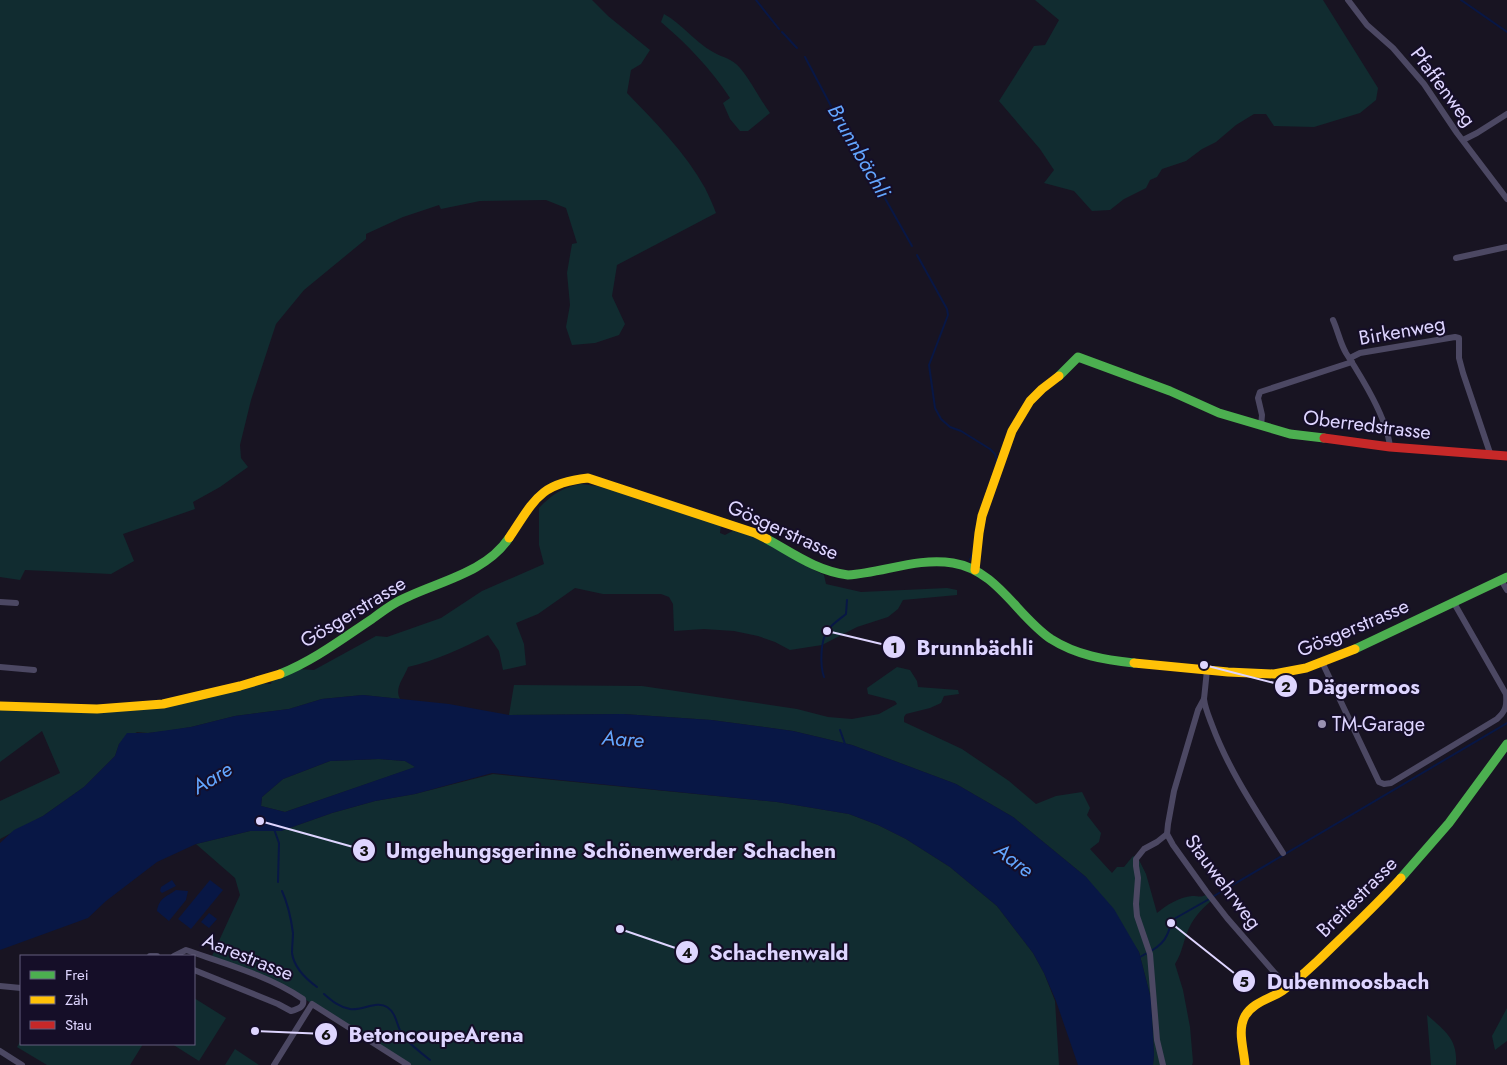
<svg xmlns="http://www.w3.org/2000/svg" width="1507" height="1065" viewBox="0 0 1507 1065" font-family="Jost,sans-serif">
<rect width="100%" height="100%" fill="#181422"/>
<g fill="#112c30">
<path d="M0,0H592L608,16L650,50L641,64L631,70L627,93C655,122 685,152 705,188C709,196 713,205 716,213L617,265L612,296L625,324L619,335L595,343L572,345L566,327L570,305L567,273L572,244L577,243L566,208L546,200L480,201L441,209L439,205L403,217L366,234V239L304,290L276,324L251,400L240,445L241,458L248,467L220,487L193,502L195,509L123,534L134,561L111,574L25,570L20,580L0,577Z"/>
<polygon points="1035,0 1323,0 1378,88 1376,100 1360,113 1314,127 1274,126 1266,114 1254,114 1236,125 1216,142 1202,149 1186,161 1162,169 1157,177 1150,180 1146,188 1124,199 1110,210 1092,211 1074,191 1044,183 1054,170 1040,149 999,101 1034,46 1045,45 1059,20"/>
<path d="M664,14C682,24 695,42 713,52C723,58 732,58 740,68C751,81 759,98 770,113L748,131H740L730,119L723,103L730,98C711,69 687,44 661,22Z"/>
<path d="M581,484L597,486L615,491L651,504L669,507L721,524L720,533L725,535L736,529L757,537L814,570L824,575L826,584L861,592L947,588L957,590V595L903,600L898,609L888,617L857,627L822,645L790,650L775,642L758,636L734,631L704,629L674,631L673,604L669,597L661,594H603L575,588L538,614L516,623L524,644L526,665L503,670L499,651L488,635C463,648 437,660 408,667C404,678 394,688 400,699L363,695L322,699L289,709L235,716L191,727L166,731L148,733L137,732L119,744L115,756L84,787L43,816L0,839V801L60,773L42,731L0,762V708L110,711L260,683L271,684L272,679L297,669L314,670L376,636L387,637L441,618L482,591L544,564L539,545V508C553,494 561,488 581,484Z"/>
<path d="M897,667L910,670L917,681L918,687L958,690L959,694L944,696L941,703L930,708L906,714L904,717V722L962,749L1009,781L1036,804L1056,796L1082,792L1090,808L1087,815L1101,833L1099,842L1090,849L1112,873L1117,867H1124L1133,856L1139,860L1146,874L1157,913C1167,905 1179,897 1192,896C1200,896 1200,898 1208,894L1212,900C1204,907 1196,915 1191,924C1184,936 1183,952 1175,964L1183,990L1190,1027L1193,1062L1192,1065H1153L1154,1055L1151,999L1139,952L1086,877L1013,817L956,784L852,745L793,731L711,720L623,714L509,715L514,685L642,686L797,709L828,717L852,719L879,714L897,704L895,701L868,694L867,688Z"/>
<polygon points="379,759 405,761 416,767 285,812 261,806 262,797 283,779 330,761"/>
<polygon points="493,774 777,802 849,814 878,825 906,839 950,867 997,906 1033,953 1044,973 1055,1001 1059,1065 408,1065 289,989 212,956 240,895 235,878 196,844 250,831 281,831 332,813 375,801 415,794"/>
<polygon points="194,998 226,1018 199,1061 172,1044 194,1044"/>
<polygon points="1507,1008 1507,1041 1495,1050 1492,1036"/>
<path d="M1427,1015C1445,1031 1458,1039 1456,1065H1431Z"/>
<polygon points="21,1040 21,1044 143,1044 130,1065 47,1065 17,1047"/>
<polygon points="235,1049 259,1065 225,1065"/>
</g>
<g fill="#081745" fill-rule="evenodd">
<path d="M363,695L449,704L509,715L623,714L711,720L793,731L852,745L956,784L1013,817L1086,877L1114,909L1139,952L1151,999L1154,1055L1153,1065H1078L1056,1001L1044,973L1033,953L997,906L950,867L906,839L878,825L849,814L777,802L492,773L415,794L375,801L332,813L281,831H250L196,844L157,862L106,901L88,918L0,950V843L14,830L43,816L84,787L115,756L119,744L127,733H148L191,727L235,716L289,709L322,699ZM379,759L405,761L415,767L285,812L261,806L262,797L283,779L330,761Z"/>
<polygon points="172,880 176,886 162,893 160,891 161,887"/>
<polygon points="210,880 223,890 191,929 178,919"/>
<path d="M176,890L188,891L186,900L169,921L157,911C159,898 166,897 176,890Z"/>
<polygon points="209,913 217,919 209,928 201,922"/>
</g>
<g fill="none" stroke-linecap="round" stroke-linejoin="round">
<g stroke="#081745" stroke-width="2">
<polyline points="756,0 779,29"/>
<polyline points="1461,0 1507,32"/>
<polyline points="782,32 797,48"/>
<polyline points="805,57 849,140 872,173 882,193 912,246"/>
<polyline points="917,255 947,309 948,315 929,365 935,408 941,419 950,427 961,431 990,449 995,454 997,460 996,466"/>
<polyline points="986,494 992,478"/>
<polyline points="970,560 973,552"/>
<path d="M824,677C820,666 820,640 828,630C832,624 840,619 846,614L847,600"/>
<polyline points="840,730 845,744"/>
<polyline points="274,829 279,843 278,882"/>
<path d="M282,891C288,904 291,918 293,933C293,939 292,946 292,953C294,968 306,979 317,987"/>
<polyline points="1214,896 1507,723"/>
<path d="M1151,951C1158,947 1164,942 1167,935C1170,929 1170,924 1174,919L1211,898"/>
<polyline points="1140,957 1147,953"/>
<path d="M324,994C332,1001 339,1007 350,1009C362,1011 377,1000 387,1007C398,1014 396,1028 404,1037C411,1045 421,1053 430,1060"/>
</g>
<g stroke="#4c4863" stroke-width="6">
<polyline points="1348,0 1367,25 1393,48 1424,84 1457,133 1507,199"/>
<polyline points="1463,140 1477,133 1507,114"/>
<polyline points="1456,258 1507,247"/>
<path d="M1333,320C1338,331 1340,343 1346,353C1362,378 1387,418 1390,447"/>
<polyline points="1350,358 1360,353 1455,337 1459,338 1459,358 1463,373 1491,456"/>
<polyline points="1261,426 1262,415 1258,398 1260,392 1352,362"/>
<polyline points="1501,580 1507,590"/>
<polyline points="0,602 16,603"/>
<path d="M1322,662L1379,782L1384,784L1391,783L1497,719C1506,711 1507,706 1506,694L1454,603"/>
<polyline points="0,667 34,670"/>
<polyline points="1207,670 1204,699 1198,710 1174,791 1168,824 1167,834 1173,845 1206,891 1227,918 1287,987"/>
<path d="M1204,699C1205,708 1209,717 1212,725C1229,771 1257,812 1283,853"/>
<polyline points="150,956 157,956"/>
<path d="M174,956L186,950C223,963 270,976 303,999C305,1007 298,1009 291,1011L278,1004L194,970"/>
<polyline points="0,986 21,988"/>
<polyline points="0,1051 22,1065"/>
<polyline points="274,1065 312,1004 408,1065"/>
<polyline points="1163,1065 1157,1040 1150,954 1137,916 1136,904 1138,878 1136,866 1136,859 1144,849 1157,842 1167,834"/>
</g>
<g stroke="#4caf50" stroke-width="9">
<polyline points="1059,376 1078,357 1170,391 1219,413 1290,434 1324,438"/>
<path d="M767,539C794,554 817,571 848,575C883,573 918,557 953,563C997,570 1017,616 1051,639C1076,655 1105,660 1134,663"/>
<polyline points="1355,649 1507,577"/>
<path d="M280,674C313,661 342,639 372,619C380,613 388,607 397,602C434,582 484,575 509,538"/>
<polyline points="1401,878 1449,823 1507,744"/>
</g>
<g stroke="#ffc107" stroke-width="9">
<path d="M509,538C534,501 539,483 588,478L755,533L767,539"/>
<polyline points="975,570 979,533 982,516 1012,431 1030,401 1042,389 1059,376"/>
<polyline points="1134,663 1228,672 1274,674 1306,668 1355,649"/>
<polyline points="0,706 97,709 163,704 240,686 280,674"/>
<path d="M1245,1065C1244,1049 1237,1031 1245,1016C1253,1002 1270,999 1282,991C1300,978 1316,963 1331,948C1355,925 1379,902 1401,878"/>
</g>
<polyline stroke="#c62828" stroke-width="9" points="1324,438 1390,447 1507,456"/>
</g>
<circle fill="#9991b2" stroke="#150e28" stroke-width="2" cx="1322" cy="724" r="5"/>
<g text-anchor="middle" dominant-baseline="central" stroke-width="4" stroke-linejoin="round" paint-order="stroke">
<g font-size="20" fill="#ded5ff" stroke="#150e28">
<text transform="translate(1443 87) rotate(53)">Pfaffenweg</text>
<text transform="translate(1402 331) rotate(-10)">Birkenweg</text>
<text transform="translate(1367 425) rotate(7)">Oberredstrasse</text>
<text transform="translate(783 530) rotate(24)">Gösgerstrasse</text>
<text transform="translate(353 612) rotate(-31)">Gösgerstrasse</text>
<text transform="translate(1353 628) rotate(-23)">Gösgerstrasse</text>
<text transform="translate(1223 882) rotate(53)">Stauwehrweg</text>
<text transform="translate(1357 897) rotate(-45)">Breitestrasse</text>
<text transform="translate(248 957) rotate(22)">Aarestrasse</text>
</g>
<g font-size="20" fill="#ded5ff" stroke="#150e28" text-anchor="start">
<text x="1332" y="724">TM-Garage</text>
</g>
<g font-size="21" font-style="italic" fill="#63a6ff" stroke="#150e28">
<text transform="translate(859 151) rotate(60)">Brunnbächli</text>
<text transform="translate(623 739) rotate(4)">Aare</text>
<text transform="translate(212 778) rotate(-31)">Aare</text>
<text transform="translate(1014 860) rotate(37)">Aare</text>
</g>
</g>
<path fill="none" stroke="#ded5ff" stroke-width="2" d="M827 631L894 647M1204 665L1286 686M260 821L364 850M620 929L687 952M1171 923L1244 981M255 1031L326 1034"/>
<g fill="#ded5ff" stroke="#150e28" stroke-width="2">
<circle cx="827" cy="631" r="5"/>
<circle cx="1204" cy="665" r="5"/>
<circle cx="260" cy="821" r="5"/>
<circle cx="620" cy="929" r="5"/>
<circle cx="1171" cy="923" r="5"/>
<circle cx="255" cy="1031" r="5"/>
<circle cx="894" cy="647" r="12"/>
<circle cx="1286" cy="686" r="12"/>
<circle cx="364" cy="850" r="12"/>
<circle cx="687" cy="952" r="12"/>
<circle cx="1244" cy="981" r="12"/>
<circle cx="326" cy="1034" r="12"/>
</g>
<g font-size="15" text-anchor="middle" font-weight="bold" fill="#111">
<text x="894" y="653">1</text>
<text x="1286" y="692">2</text>
<text x="364" y="856">3</text>
<text x="687" y="958">4</text>
<text x="1244" y="987">5</text>
<text x="326" y="1040">6</text>
</g>
<g font-size="21" text-anchor="middle" font-weight="bold" fill="#ded5ff" stroke="#150e28" stroke-width="4" stroke-linejoin="round" paint-order="stroke">
<text x="975" y="655">Brunnbächli</text>
<text x="1364" y="694">Dägermoos</text>
<text x="611" y="858">Umgehungsgerinne Schönenwerder Schachen</text>
<text x="779" y="960">Schachenwald</text>
<text x="1348" y="989">Dubenmoosbach</text>
<text x="436" y="1042">BetoncoupeArena</text>
</g>
<rect x="20" y="955" width="175" height="90" fill="#150e28" stroke="#655e7e"/>
<rect x="30" y="971" width="25" height="8" fill="#4caf50" stroke="#655e7e"/>
<text x="65" y="980" font-size="15" fill="#ded5ff">Frei</text>
<rect x="30" y="996" width="25" height="8" fill="#ffc107" stroke="#655e7e"/>
<text x="65" y="1005" font-size="15" fill="#ded5ff">Zäh</text>
<rect x="30" y="1021" width="25" height="8" fill="#c62828" stroke="#655e7e"/>
<text x="65" y="1030" font-size="15" fill="#ded5ff">Stau</text>
</svg>
